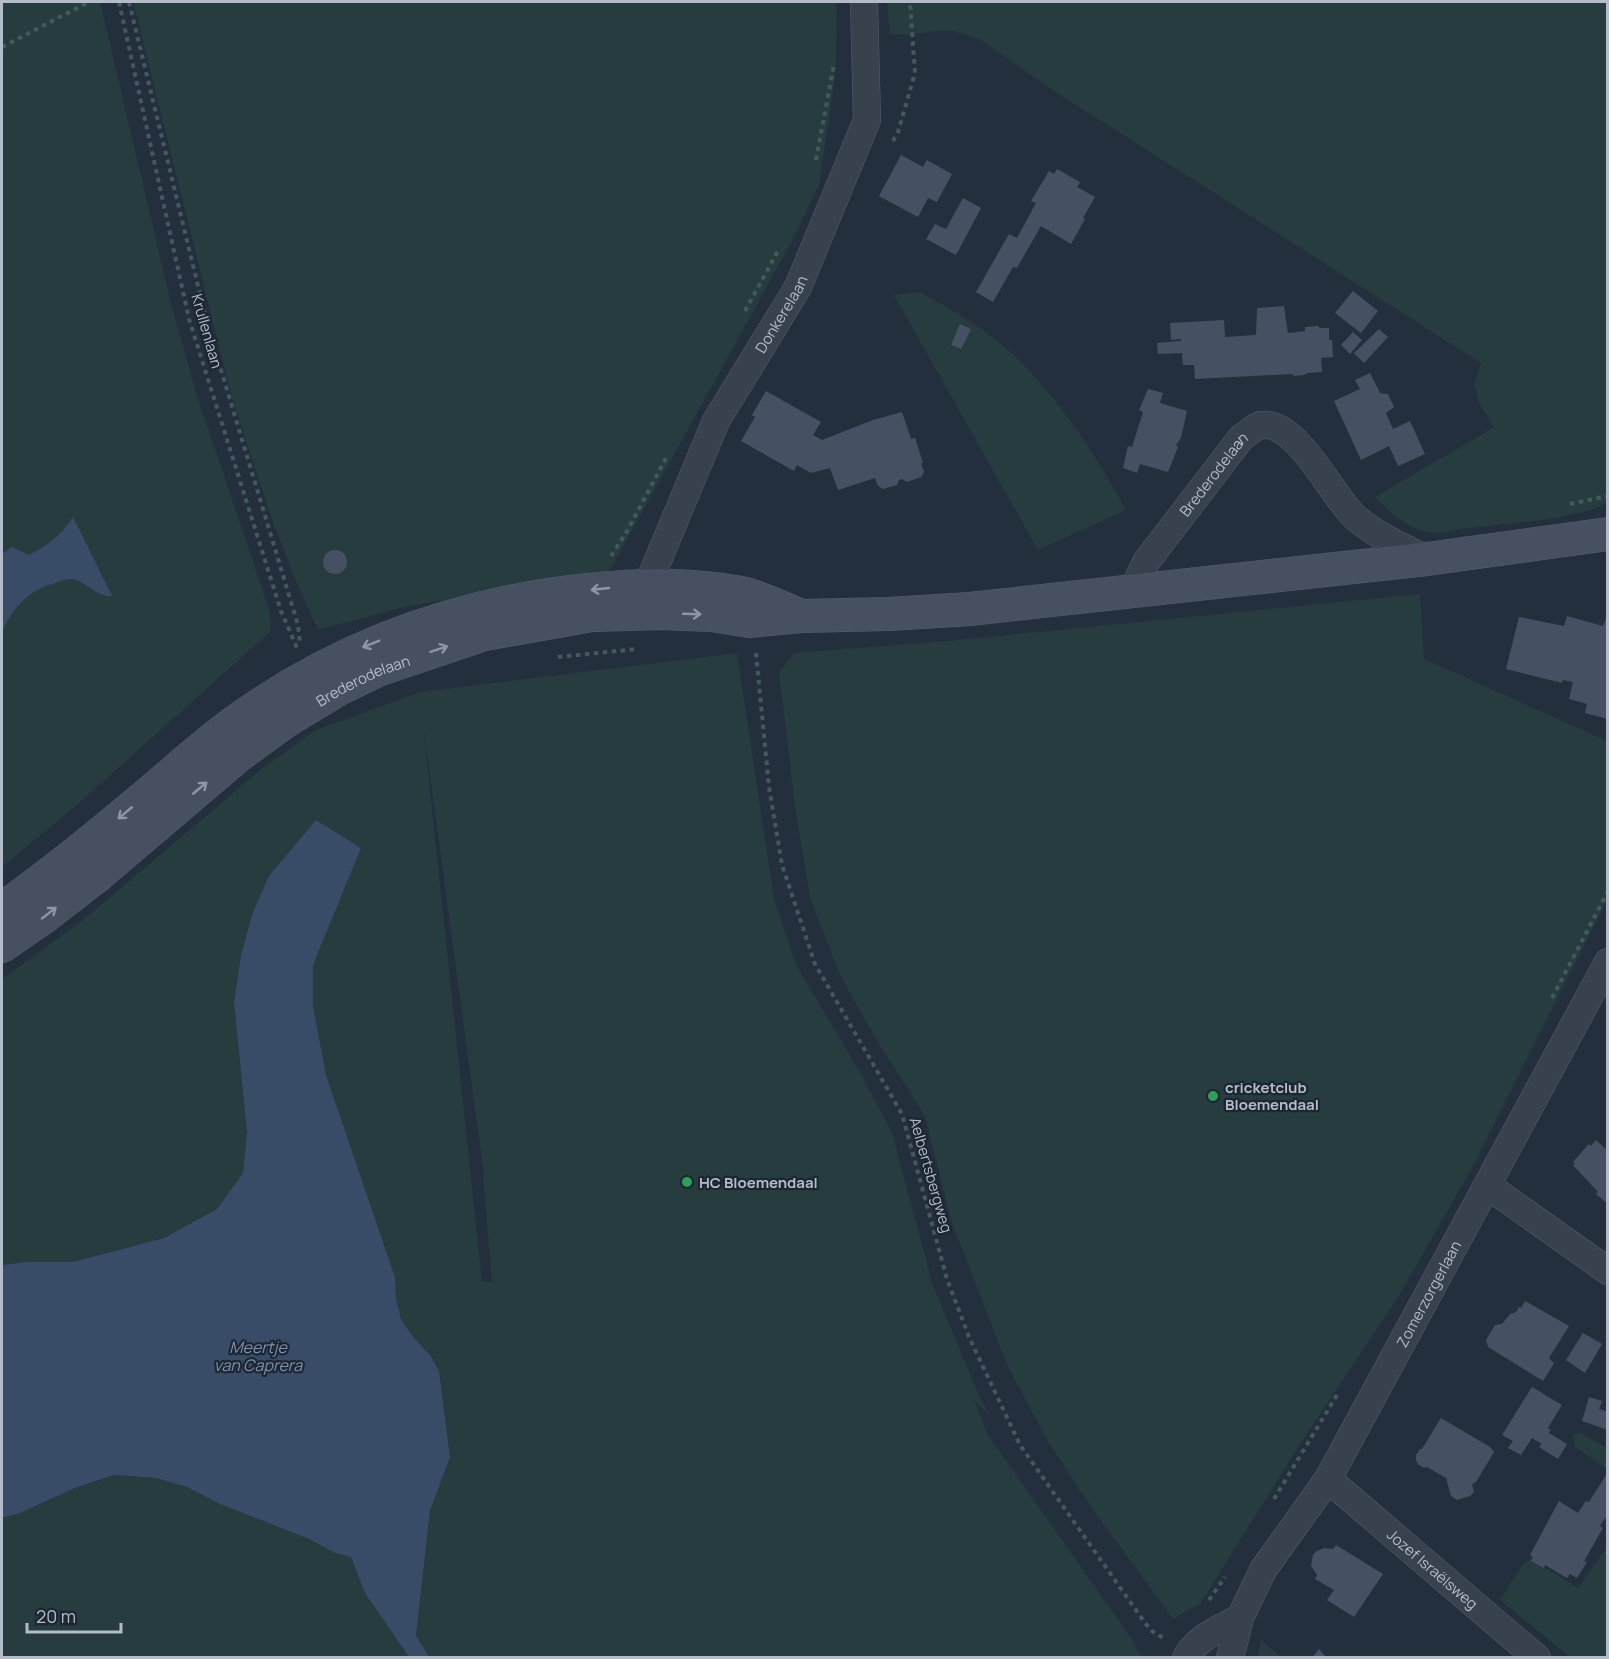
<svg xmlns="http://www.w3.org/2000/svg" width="1609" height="1659" viewBox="0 0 1609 1659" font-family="Manrope,sans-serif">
<rect width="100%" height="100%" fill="#242f3e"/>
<g fill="#263c3f" fill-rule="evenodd">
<polygon points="2,2 100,2 170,299 196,393 269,609 271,631 78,804 2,867"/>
<polygon points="133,2 836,2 837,22 835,78 819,185 792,241 609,572 408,606 318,630 295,579 269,511 232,398"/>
<path d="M887,2H1607V503C1569,521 1511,523 1468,528C1456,529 1439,535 1427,532C1405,527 1390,513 1375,497L1494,427L1479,403L1474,384L1481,363L1065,98L979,39L954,31H935L910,35L890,34Z"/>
<path d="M920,292C941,304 963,316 983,330C1043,372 1091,447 1126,510L1038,550L894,295Z"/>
<polygon points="1420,594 1424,659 1607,741 1607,900 1472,1168 1400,1294 1300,1444 1201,1603 1173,1619 1091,1507 1048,1441 1007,1365 951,1220 925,1116 876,1039 840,975 810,898 796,814 779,673 794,653 947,641"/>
<path d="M737,653L774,899L796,965L861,1074L892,1133L933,1286L981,1400L992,1418L974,1400L988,1435L1133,1641L1141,1657H429L416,1637L430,1511L450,1457L439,1371L431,1356L413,1337L401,1319L396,1298L395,1277L326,1075L313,1006V965L361,848L316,820L292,850L253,912L241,955L234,1002L247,1133L243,1173L217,1209L164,1238L73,1262H27L2,1265V979L82,921L264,767L316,730L420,692ZM423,724L484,1175L483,1176L492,1282H482Z"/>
<polygon points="1580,1433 1607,1448 1607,1469 1575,1447 1573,1435"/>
<polygon points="114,1475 156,1478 187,1487 220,1504 309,1539 335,1553 351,1557 365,1593 409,1657 2,1658 2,1518 20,1513 75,1488"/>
<polygon points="1607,1547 1607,1657 1570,1657 1500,1600 1523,1564 1531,1559 1578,1588"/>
<polygon points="1261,1640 1281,1657 1258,1657"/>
</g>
<g fill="#394c67">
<path d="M73,517L112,596C97,597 88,583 73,579C68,578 61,581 55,583C29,590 13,607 2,632V554L12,547L29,555C50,544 60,536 73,517Z"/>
<polygon points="316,820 361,848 313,965 313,1006 326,1075 395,1277 396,1298 401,1319 413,1337 431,1356 439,1371 450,1457 430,1511 416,1636 429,1657 409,1657 365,1593 351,1557 335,1553 309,1539 220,1504 187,1487 156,1478 114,1475 75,1488 20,1513 2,1518 2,1265 27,1262 73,1262 164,1238 217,1209 243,1173 247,1133 234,1002 241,955 253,912 269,876"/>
</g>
<g fill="#455162">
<polygon points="901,155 923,167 927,160 952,174 937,202 928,198 918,217 879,196"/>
<polygon points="1057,169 1080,182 1077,187 1095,197 1083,218 1085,219 1071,244 1041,226 1017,268 1013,267 993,302 976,292 1009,234 1017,238 1036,203 1031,201 1049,171 1054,174"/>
<polygon points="963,198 981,208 956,255 926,239 935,224 946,229"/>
<polygon points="1353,291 1378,311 1361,333 1335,313"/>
<polygon points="1284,306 1288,333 1305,331 1305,327 1319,326 1319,328 1329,328 1329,340 1332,340 1333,357 1321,358 1322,372 1307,373 1304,375 1294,376 1292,374 1195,379 1194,365 1183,365 1182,353 1158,354 1157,343 1181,341 1181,339 1171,340 1170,323 1224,320 1225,337 1256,335 1257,308"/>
<polygon points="960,324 971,329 961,349 951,345"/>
<polygon points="1379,329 1388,337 1364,363 1354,353"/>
<polygon points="1353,332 1362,340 1350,354 1341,345"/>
<polygon points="1370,373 1380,393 1388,394 1394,407 1386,413 1393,429 1410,421 1425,454 1398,466 1389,446 1361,460 1334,401 1360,389 1355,380"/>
<polygon points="1148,389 1163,393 1160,403 1187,411 1181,438 1176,445 1178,447 1168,472 1140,464 1137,473 1123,468 1128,446 1132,447 1143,412 1139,410"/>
<polygon points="766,391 821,422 813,435 822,440 873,420 902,412 911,439 915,438 923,463 921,463 924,472 921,477 907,482 902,479 899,480 897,485 883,489 878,486 875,478 838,490 830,468 811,473 797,465 794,471 741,441 755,417 752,415"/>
<circle cx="335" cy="562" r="12"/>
<polygon points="1608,613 1608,719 1585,713 1587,704 1569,699 1573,682 1563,680 1562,683 1506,669 1519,617 1564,626 1567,616 1603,626"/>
<polygon points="1596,1140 1608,1151 1608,1204 1596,1194 1598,1192 1573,1165 1575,1163 1573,1162 1589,1144 1591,1146"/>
<polygon points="1525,1301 1569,1326 1549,1358 1554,1363 1543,1381 1488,1347 1486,1340 1495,1325 1502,1324 1510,1314 1516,1312 1519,1307 1521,1308"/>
<polygon points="1583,1333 1602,1344 1585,1373 1566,1360"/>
<polygon points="1532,1387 1562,1405 1548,1428 1551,1430 1549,1433 1567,1444 1558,1459 1539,1447 1542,1444 1532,1438 1521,1455 1508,1448 1513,1441 1502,1435"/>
<polygon points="1589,1397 1602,1401 1599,1409 1608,1412 1608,1430 1582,1421"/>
<polygon points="1441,1418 1490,1447 1494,1452 1476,1482 1472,1484 1474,1492 1470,1496 1457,1500 1451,1496 1446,1478 1427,1467 1424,1468 1418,1464 1416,1460 1416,1455 1420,1449 1422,1449"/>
<polygon points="1608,1472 1608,1514 1600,1526 1603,1528 1584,1561 1587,1562 1577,1578 1570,1574 1567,1578 1545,1565 1544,1568 1531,1561 1533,1557 1530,1555 1559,1501 1578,1513 1586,1501 1589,1502"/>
<polygon points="1336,1545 1383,1574 1354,1617 1327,1600 1334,1590 1315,1579 1317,1575 1311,1566 1313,1555 1317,1551 1324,1548 1333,1549"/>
<polygon points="1319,1649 1327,1658 1312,1658"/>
</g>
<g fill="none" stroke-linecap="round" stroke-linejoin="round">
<defs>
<g id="street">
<path id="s1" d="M1133,590L1146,562L1241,438C1247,434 1254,427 1260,425C1297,419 1332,497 1356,518C1377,536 1402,547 1427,559"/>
<path id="s2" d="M645,604L648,586L653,572L716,421L798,287L867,120L864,2"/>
<polyline points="1488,1186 1608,1271"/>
<path id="s3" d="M1328,1479L1537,1658"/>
<path d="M1186,1658C1195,1638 1222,1628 1240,1618"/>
<path id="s4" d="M1230,1658L1240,1618L1263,1570L1328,1479L1608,962"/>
</g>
<g id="secondary">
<path d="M2,909C48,876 93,840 137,803C172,774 205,743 242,717C345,644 463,603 588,590C639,585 690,583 741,593C760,597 779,607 797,614"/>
<path id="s5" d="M2,946L44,917L97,876L238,756L286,721L339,689L378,670L485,634L592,615L661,613L712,615L749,621L801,616L889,614L970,609L1427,559L1608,534"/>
</g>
</defs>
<use href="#street" stroke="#565f6c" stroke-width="28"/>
<use href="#secondary" stroke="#565f6c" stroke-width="34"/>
<g stroke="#44595c" stroke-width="4" stroke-dasharray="4.5 4.5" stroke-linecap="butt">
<polyline points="119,2 189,319 281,611 297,648"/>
<polyline points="129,2 208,327 298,625 300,643"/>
<polyline points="2,47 89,2"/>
<polyline points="893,141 898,132 915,73 910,2"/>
<polyline points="816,160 834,64"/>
<polyline points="745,311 779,249"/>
<polyline points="1570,504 1608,496"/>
<polyline points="611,556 626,533 666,458"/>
<polyline points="756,653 769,787 782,865 815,964 902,1114 947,1279 969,1337 1020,1445 1145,1623 1152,1631 1165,1639"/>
<polyline points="558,657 637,649"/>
<polyline points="1552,998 1608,891"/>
<polyline points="1274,1499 1337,1395"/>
<polyline points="1209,1600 1225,1577"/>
</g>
<use href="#street" stroke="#38414e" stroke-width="27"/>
<use href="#secondary" stroke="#465061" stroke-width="33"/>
</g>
<defs><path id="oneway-shaft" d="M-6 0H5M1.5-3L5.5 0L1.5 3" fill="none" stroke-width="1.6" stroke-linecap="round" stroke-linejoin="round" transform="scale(1.5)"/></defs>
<g stroke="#8e96a5">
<use href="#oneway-shaft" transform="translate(600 589) rotate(174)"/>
<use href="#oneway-shaft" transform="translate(692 614) rotate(2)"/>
<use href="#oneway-shaft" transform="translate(371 644) rotate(158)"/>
<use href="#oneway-shaft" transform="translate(439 649) rotate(-18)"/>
<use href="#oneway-shaft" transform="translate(200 788) rotate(-40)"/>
<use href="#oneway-shaft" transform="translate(125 813) rotate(140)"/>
<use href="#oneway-shaft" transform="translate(49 913) rotate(-38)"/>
</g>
<g fill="#2e9e5b" stroke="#1d2633" stroke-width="2">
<circle cx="1213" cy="1096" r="6"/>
<circle cx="687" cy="1182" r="6"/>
</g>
<g text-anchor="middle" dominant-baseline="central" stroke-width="4.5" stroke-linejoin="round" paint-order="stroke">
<g font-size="15" fill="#b4bcc9" stroke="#1d2633">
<text stroke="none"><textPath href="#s2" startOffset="322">Donkerelaan</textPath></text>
<text transform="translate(207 331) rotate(74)">Krullenlaan</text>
<text stroke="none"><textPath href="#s1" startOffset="142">Brederodelaan</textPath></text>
<text stroke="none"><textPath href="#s5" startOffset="450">Brederodelaan</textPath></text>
<text transform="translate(931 1175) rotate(74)">Aelbertsbergweg</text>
<text stroke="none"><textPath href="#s4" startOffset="417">Zomerzorgerlaan</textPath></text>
<text stroke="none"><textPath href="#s3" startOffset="138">Jozef Israëlsweg</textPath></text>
</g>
<g font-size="15" font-weight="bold" fill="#b4bcc9" stroke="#1d2633" text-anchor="start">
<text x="1225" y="1087">cricketclub<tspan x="1225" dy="17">Bloemendaal</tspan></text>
<text x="699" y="1182">HC Bloemendaal</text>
</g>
<g font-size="16" font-style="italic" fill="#7c92b1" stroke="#1d2633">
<text x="258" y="1347">Meertje<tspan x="258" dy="18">van Caprera</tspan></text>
</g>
</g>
<rect width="1609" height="1659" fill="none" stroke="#b4bcc9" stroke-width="6"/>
<path d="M27 1623v9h94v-9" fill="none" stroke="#b4bcc9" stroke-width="3"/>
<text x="36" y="1623" font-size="18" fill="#b4bcc9" stroke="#1d2633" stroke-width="4.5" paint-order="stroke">20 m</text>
</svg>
